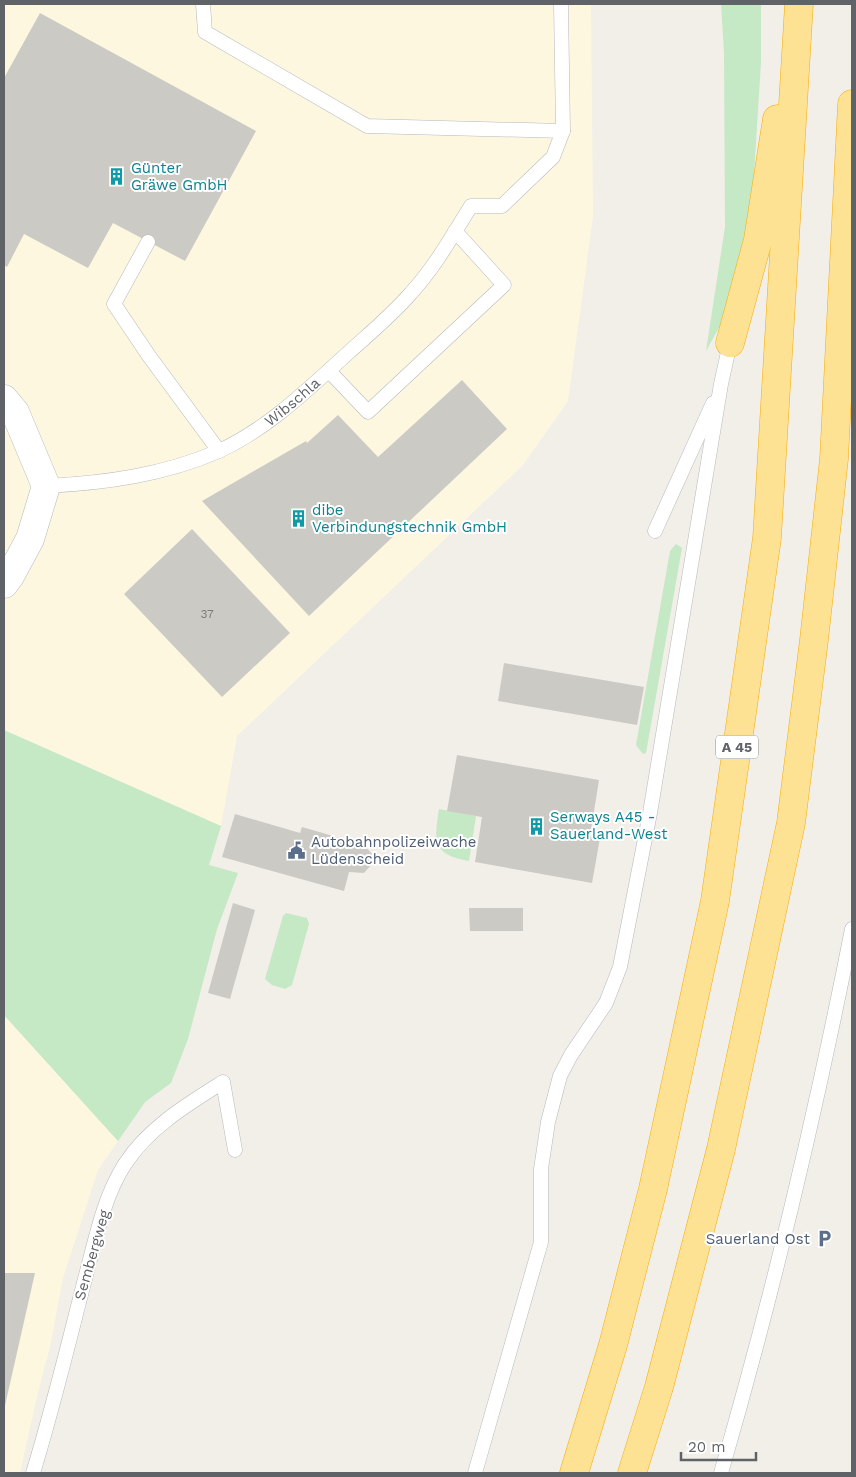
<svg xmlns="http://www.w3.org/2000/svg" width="856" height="1477" viewBox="0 0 856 1477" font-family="'Work Sans',sans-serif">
<rect width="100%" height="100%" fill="#f1efe8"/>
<g fill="#fef7e0">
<polygon points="4,4 591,4 593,216 568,401 523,465 237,736 221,826 4,730"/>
<polygon points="4,1015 118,1141 98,1170 63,1278 50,1347 37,1396 20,1473 4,1473"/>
</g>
<g fill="#c5e8c5">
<polygon points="721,4 761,4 761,62 751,222 720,326 706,351 725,227 724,52"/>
<polygon points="676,544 682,548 646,753 643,754 636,745 670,551"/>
<polygon points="4,730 221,826 209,865 238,873 217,929 188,1039 171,1083 145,1102 118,1141 4,1015"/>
<path d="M439,809L476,816L469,861C432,855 434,841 439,809Z"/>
<polygon points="286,913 307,918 309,924 292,985 285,989 272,985 265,979 283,916"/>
</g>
<g fill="#cccac5">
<polygon points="40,13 256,131 185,261 113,223 88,268 24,234 7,267 4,265 4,78"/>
<polygon points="462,380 507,429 309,616 202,501 306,441 307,443 338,415 378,457"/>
<polygon points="192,529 290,633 222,697 124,594"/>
<polygon points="504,663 644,687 637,725 498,701"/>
<polygon points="457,755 599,780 590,836 600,838 592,883 475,862 482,817 447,811"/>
<polygon points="235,814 300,833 302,827 364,845 372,854 371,865 364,873 349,872 344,891 222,857"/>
<polygon points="233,903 255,910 230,999 208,993"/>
<polygon points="469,908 523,908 523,931 470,931"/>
<polygon points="4,1273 35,1273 4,1410"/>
</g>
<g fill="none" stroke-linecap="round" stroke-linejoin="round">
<defs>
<g id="service">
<polyline points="203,4 205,32 367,126 563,131"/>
<polyline points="148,242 114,304 149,356 219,451"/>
<polyline points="329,371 368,412 504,285 455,231"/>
<path id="s1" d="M46,486C105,483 164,475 219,451C269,428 308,389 348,353C369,334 392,315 411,293C435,267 452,236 471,206H502L553,157L563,131L561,4"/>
<polyline points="655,531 713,403"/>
<path d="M33,1473C53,1408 69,1341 86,1275C96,1238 104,1196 125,1164C148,1128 188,1104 223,1082L235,1150"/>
<polyline points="475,1473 541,1242 541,1169 548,1122 560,1076 571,1055 606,1003 620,967 650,813 721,384 730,343"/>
<path d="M721,1473C773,1294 816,1112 852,929"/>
</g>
<polyline id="minor" points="4,399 15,412 46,486 30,539 10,576 4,584"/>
<g id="motorway">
<polyline points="730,343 758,240 777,119"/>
<polyline points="574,1473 613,1345 653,1189 715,901 767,538 799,4"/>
<polyline points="632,1473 659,1387 721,1149 791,823 814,640 834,459 852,104"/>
</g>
</defs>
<use href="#service" stroke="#b5b8bc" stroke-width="15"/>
<use href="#minor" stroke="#b5b8bc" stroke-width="29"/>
<use href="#motorway" stroke="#f9ab00" stroke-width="29"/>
<use href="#service" stroke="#fff" stroke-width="14"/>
<use href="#minor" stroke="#fff" stroke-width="28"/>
<use href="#motorway" stroke="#fde293" stroke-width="28"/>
</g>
<defs>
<symbol id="building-bare" viewBox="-9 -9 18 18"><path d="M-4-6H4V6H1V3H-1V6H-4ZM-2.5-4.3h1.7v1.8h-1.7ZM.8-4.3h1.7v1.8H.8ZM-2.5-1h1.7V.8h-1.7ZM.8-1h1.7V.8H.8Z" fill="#0f9aa8" stroke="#fff" stroke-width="2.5" paint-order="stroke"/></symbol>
<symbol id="civic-bare" viewBox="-9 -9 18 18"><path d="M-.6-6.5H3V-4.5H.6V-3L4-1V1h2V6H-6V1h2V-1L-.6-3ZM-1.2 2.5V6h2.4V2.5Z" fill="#5c6f8a" stroke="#fff" stroke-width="2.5" paint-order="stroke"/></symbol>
<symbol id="parking-bare" viewBox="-9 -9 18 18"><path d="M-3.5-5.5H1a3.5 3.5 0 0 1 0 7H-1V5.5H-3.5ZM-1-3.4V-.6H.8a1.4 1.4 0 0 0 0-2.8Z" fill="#5c6f8a" stroke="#fff" stroke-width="2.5" paint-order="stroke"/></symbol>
</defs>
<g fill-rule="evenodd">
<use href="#building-bare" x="104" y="164" width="25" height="25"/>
<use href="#building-bare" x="286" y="506" width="25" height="25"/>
<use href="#building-bare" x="524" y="814" width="25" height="25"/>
<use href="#civic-bare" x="284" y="838" width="25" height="25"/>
<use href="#parking-bare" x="812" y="1226" width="25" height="25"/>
</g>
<g text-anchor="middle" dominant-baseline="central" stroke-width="4" stroke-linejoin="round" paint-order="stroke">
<g font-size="12" fill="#7a7d7f">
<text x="207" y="614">37</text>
</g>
<rect fill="#fff" stroke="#8f9295" stroke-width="1" x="716" y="735.5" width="42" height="23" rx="4"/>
<g font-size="14" font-weight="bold" fill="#5f6368">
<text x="737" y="747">A 45</text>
</g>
<g font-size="15" fill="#0d838f" stroke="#fff" text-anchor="start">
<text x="131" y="168">Günter<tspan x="131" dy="17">Gräwe GmbH</tspan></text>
<text x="312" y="510">dibe<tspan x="312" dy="17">Verbindungstechnik GmbH</tspan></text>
<text x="550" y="817">Serways A45 -<tspan x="550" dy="17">Sauerland-West</tspan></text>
</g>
<g font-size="15" fill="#5f6368" stroke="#fff">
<text stroke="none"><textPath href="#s1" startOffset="266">Wibschla</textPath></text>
<text transform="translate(92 1255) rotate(-74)">Sembergweg</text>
</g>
<g font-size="15" fill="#4e5e75" stroke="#fff" text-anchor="start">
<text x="311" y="842">Autobahnpolizeiwache<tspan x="311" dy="17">Lüdenscheid</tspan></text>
<text x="810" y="1239" text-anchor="end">Sauerland Ost</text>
</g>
</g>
<rect width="856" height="1477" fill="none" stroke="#5f6368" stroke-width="10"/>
<path d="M681 1452v8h75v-8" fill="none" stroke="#5f6368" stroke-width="2.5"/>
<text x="688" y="1452" font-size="15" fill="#5f6368" stroke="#ffffff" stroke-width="4" paint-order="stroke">20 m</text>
</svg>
